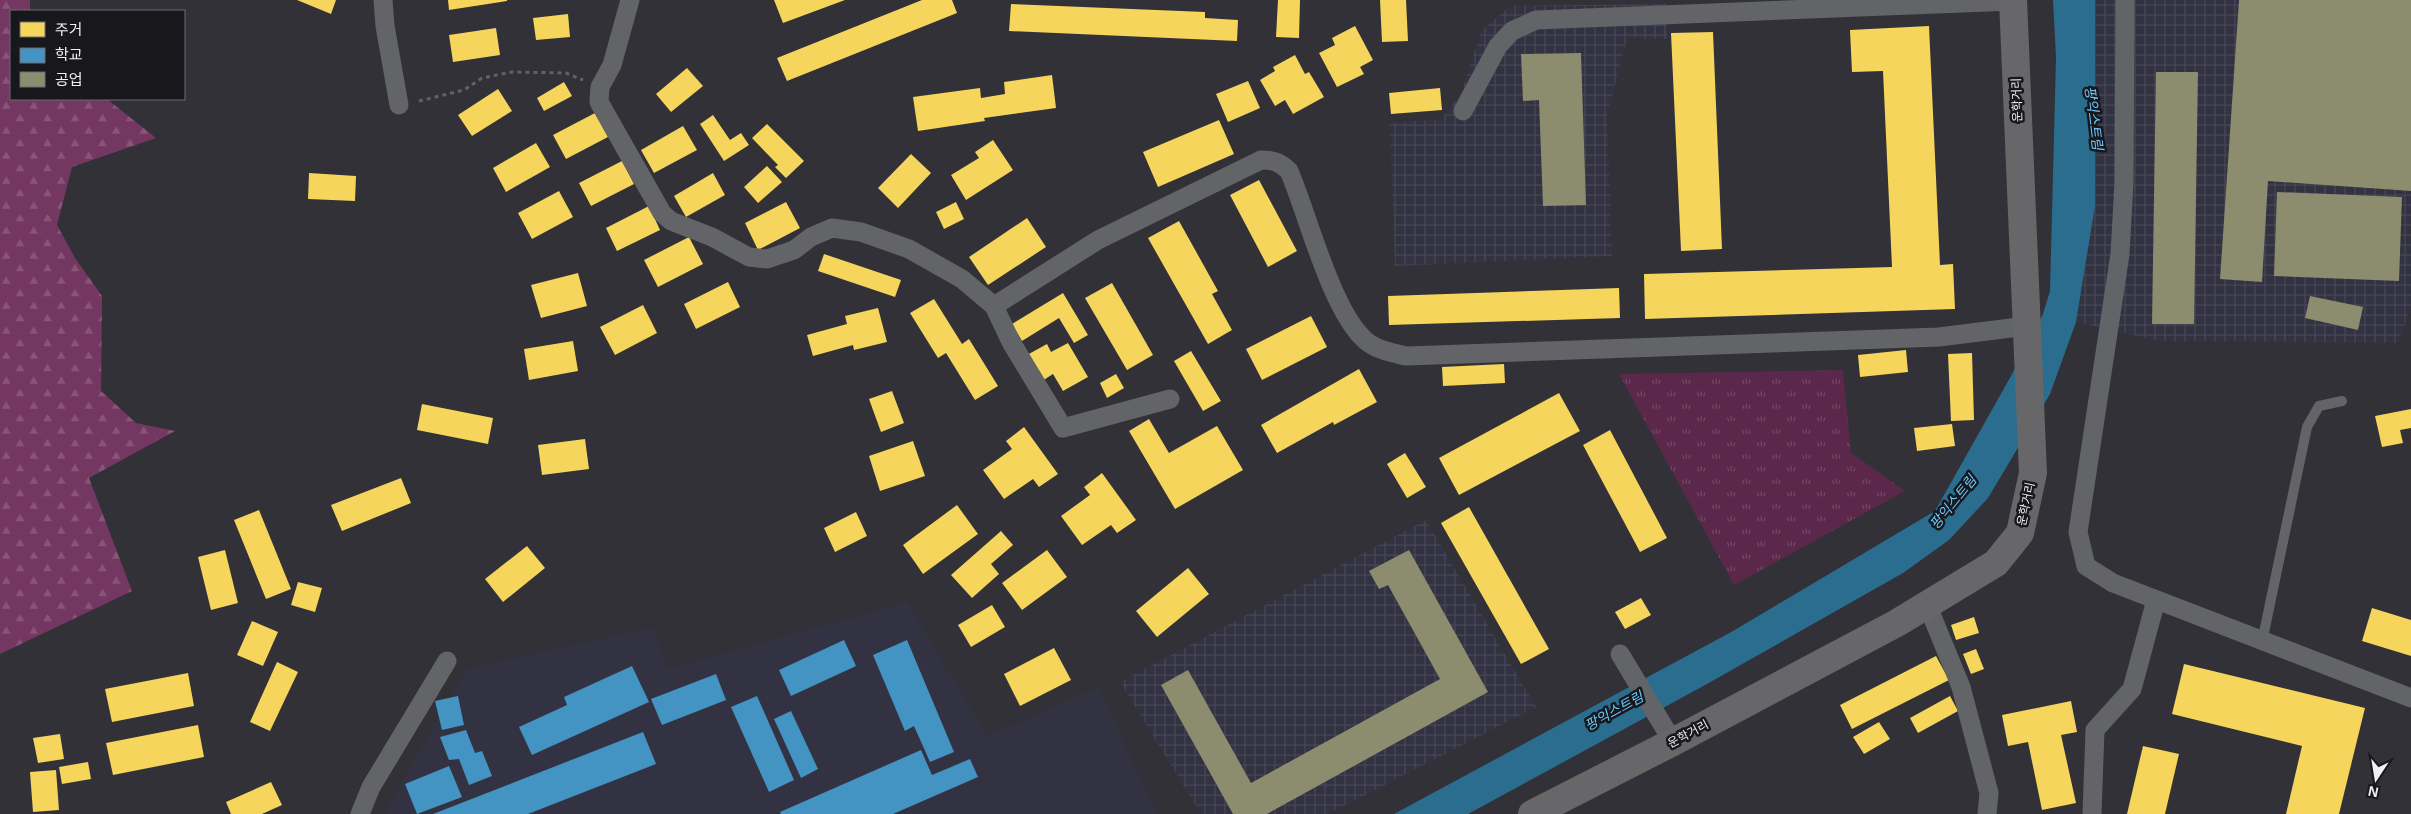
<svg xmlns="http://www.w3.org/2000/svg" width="2411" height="814" viewBox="0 0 2411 814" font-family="Helvetica,'Noto Sans KR',sans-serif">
<defs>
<pattern id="industrial-grid" width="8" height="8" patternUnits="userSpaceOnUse" patternTransform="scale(1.25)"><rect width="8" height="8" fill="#333242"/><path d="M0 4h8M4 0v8" fill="none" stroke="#474655"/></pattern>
<pattern id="grass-tufts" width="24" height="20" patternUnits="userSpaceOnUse" patternTransform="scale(1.25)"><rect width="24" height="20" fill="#5b284b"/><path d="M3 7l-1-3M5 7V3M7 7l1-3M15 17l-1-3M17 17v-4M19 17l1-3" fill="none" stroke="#734866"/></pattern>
<pattern id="forest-firs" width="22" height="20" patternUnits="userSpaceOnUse" patternTransform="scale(1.25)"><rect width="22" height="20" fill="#743761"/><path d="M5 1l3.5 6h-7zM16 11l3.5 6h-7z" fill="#885478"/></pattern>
</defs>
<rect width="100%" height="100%" fill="#313137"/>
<polygon fill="#333242" points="907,602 987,736 1099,687 1157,814 384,814 466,669 652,627 668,669"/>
<g fill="url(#industrial-grid)">
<polygon points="2095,0 2411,0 2411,308 2398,343 2159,341 2076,322 2095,206"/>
<polygon points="1666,4 1667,39 1627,38 1607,116 1612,256 1395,266 1390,123 1441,119 1461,94 1481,31 1510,6"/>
<polygon points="1426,520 1536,707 1328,814 1201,814 1120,682"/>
</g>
<polygon fill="url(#grass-tufts)" points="1843,370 1851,453 1905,491 1734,585 1619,374"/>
<polygon fill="url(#forest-firs)" points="0,0 30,0 30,11 11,11 11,99 107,99 156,138 72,167 57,225 75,258 102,296 101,391 136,423 175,431 89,478 132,591 0,654"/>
<polygon fill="#2b6d8f" points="2053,0 2095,0 2095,206 2076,322 2050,394 1988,498 1949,540 1903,573 1707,684 1468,814 1394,814 1733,631 1935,511 2011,376 2043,314 2050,291 2056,57"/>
<g fill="#f6d55c">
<polygon points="297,0 336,0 331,14"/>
<polygon points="448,0 507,0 507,1 449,10"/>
<polygon points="774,0 845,0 783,23"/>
<polygon points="922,0 952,0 957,13 787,81 777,58"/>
<polygon points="1278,0 1300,0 1299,38 1276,37"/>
<polygon points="1380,0 1406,0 1408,41 1382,42"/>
<polygon points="1011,4 1205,12 1205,18 1238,20 1237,41 1009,31"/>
<polygon points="568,14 570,37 536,40 533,18"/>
<polygon points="1355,26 1373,60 1360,67 1364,74 1337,87 1319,53 1335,45 1332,38"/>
<polygon points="1929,26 1940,265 1953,264 1955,309 1645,319 1644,274 1892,267 1883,71 1852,72 1850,30"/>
<polygon points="496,28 500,55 453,62 449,35"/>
<polygon points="1713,32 1722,249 1681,251 1671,33"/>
<polygon points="1295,55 1305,74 1309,72 1324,97 1293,114 1285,100 1275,106 1260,80 1275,71 1273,67"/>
<polygon points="687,68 703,86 671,112 656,94"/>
<polygon points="1052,75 1056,108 984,118 985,121 918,131 913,97 980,88 981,98 1005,94 1004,82"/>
<polygon points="1248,81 1260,108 1228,122 1216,94"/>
<polygon points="564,82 572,96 544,111 537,98"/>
<polygon points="1440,88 1442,110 1391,114 1389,93"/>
<polygon points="498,89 512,111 472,136 458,115"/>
<polygon points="595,113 608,137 566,159 553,135"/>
<polygon points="713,115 730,140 741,133 749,145 724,161 700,124"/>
<polygon points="1219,120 1234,154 1158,187 1143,152"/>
<polygon points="767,124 804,161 786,178 775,167 778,165 752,138"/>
<polygon points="683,126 697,150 654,173 641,150"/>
<polygon points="993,140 1013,170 966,200 951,175 979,158 975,152"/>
<polygon points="536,143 550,167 506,192 493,168"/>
<polygon points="911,154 931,173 898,208 878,188"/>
<polygon points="622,161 634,184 591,206 579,183"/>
<polygon points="767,166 782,182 758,203 744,187"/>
<polygon points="309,173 356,176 355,201 308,199"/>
<polygon points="713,173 725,195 686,217 674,196"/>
<polygon points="1259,180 1297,251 1268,267 1230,195"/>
<polygon points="559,191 573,217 532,239 518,213"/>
<polygon points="786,202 800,228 758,250 745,223"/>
<polygon points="956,202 964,219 944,229 936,212"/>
<polygon points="649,206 660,230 617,251 606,228"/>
<polygon points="1027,218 1046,247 988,285 969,257"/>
<polygon points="1179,221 1218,291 1212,294 1232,330 1208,344 1148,238"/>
<polygon points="689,237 703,264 658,287 644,260"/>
<polygon points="824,254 901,280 895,297 818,271"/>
<polygon points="578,273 587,306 541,318 531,285"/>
<polygon points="728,282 740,307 696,329 684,304"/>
<polygon points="1112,283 1153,355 1127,370 1085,298"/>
<polygon points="1619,288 1620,318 1389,325 1388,296"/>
<polygon points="1063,293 1088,335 1074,343 1059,318 1022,341 1012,324"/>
<polygon points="934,299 962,344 969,339 998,386 975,400 946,353 938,358 910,313"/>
<polygon points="643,305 657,333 615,355 600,327"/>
<polygon points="878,308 887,342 854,350 853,345 813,356 807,335 847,324 845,316"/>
<polygon points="1311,316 1327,347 1262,380 1246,349"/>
<polygon points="573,341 578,371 529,380 524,349"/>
<polygon points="1068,343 1088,377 1063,391 1053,374 1042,381 1027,355 1047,344 1051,352"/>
<polygon points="1906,350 1908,372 1860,377 1858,355"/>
<polygon points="1191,351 1221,401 1203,411 1174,361"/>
<polygon points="1972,353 1974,420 1951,421 1948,354"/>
<polygon points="1504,364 1505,383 1443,386 1442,367"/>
<polygon points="1359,369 1377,402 1334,425 1333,422 1277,453 1261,425"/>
<polygon points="1116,374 1124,388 1107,398 1100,383"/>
<polygon points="892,391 904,423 881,432 869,399"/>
<polygon points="1559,393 1580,431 1459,495 1439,458"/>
<polygon points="422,404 493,418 488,444 417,430"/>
<polygon points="2411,409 2411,428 2400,430 2403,443 2382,447 2375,416"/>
<polygon points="1149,419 1169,453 1217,426 1243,470 1175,509 1129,431"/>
<polygon points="1952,424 1955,446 1917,451 1914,428"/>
<polygon points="1024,427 1058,474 1039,487 1033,479 1004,499 983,470 1012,449 1006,441"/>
<polygon points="1610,430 1667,538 1640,552 1583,445"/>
<polygon points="585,439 589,469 542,475 538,445"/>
<polygon points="913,441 925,476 880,491 869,456"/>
<polygon points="1405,453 1426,487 1407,498 1387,464"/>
<polygon points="1102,473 1136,520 1117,533 1111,525 1082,545 1061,516 1090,495 1084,487"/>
<polygon points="401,478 411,503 342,531 331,505"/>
<polygon points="957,505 978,534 923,574 903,545"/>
<polygon points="1469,507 1549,649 1521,664 1441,523"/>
<polygon points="259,510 291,589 266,599 234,520"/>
<polygon points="856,512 867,536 835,552 824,528"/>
<polygon points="1001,531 1013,545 991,564 999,574 972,598 951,575"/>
<polygon points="527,546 545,568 503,602 485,579"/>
<polygon points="225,550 238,603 211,610 198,557"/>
<polygon points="1047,550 1067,577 1022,610 1002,583"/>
<polygon points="1188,568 1209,594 1157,637 1136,611"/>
<polygon points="298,582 322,588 315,612 291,605"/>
<polygon points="1641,598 1651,615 1625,629 1615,612"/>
<polygon points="992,605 1005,627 971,647 958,625"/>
<polygon points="2372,608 2411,620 2411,656 2362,641"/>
<polygon points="1974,617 1979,633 1956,640 1951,625"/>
<polygon points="252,621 278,632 263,666 237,655"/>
<polygon points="1054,648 1071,680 1020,706 1004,674"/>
<polygon points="1976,649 1984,669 1971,674 1963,654"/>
<polygon points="1936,656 1949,680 1852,729 1840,705"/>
<polygon points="277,662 298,672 270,731 250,722"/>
<polygon points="2184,664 2365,708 2339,814 2286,814 2302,746 2172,714"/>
<polygon points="188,673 194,706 112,722 105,689"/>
<polygon points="1950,696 1958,711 1918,733 1910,718"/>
<polygon points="2071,701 2077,732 2061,735 2076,803 2042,810 2028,742 2008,746 2002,715"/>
<polygon points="1879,722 1890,739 1864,754 1853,737"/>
<polygon points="198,725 204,757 113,775 106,743"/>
<polygon points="60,734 64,759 38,763 33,738"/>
<polygon points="2143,746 2179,754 2165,814 2127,814"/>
<polygon points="88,762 91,779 62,784 59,767"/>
<polygon points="56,770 59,810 33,812 30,772"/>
<polygon points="271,782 282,805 262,814 231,814 226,802"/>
</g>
<g fill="#4393c3">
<polygon points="844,640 856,666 791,696 779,670"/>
<polygon points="907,640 954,752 930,762 914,726 905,731 873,655"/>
<polygon points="632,666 649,702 532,755 519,727 567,705 564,697"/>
<polygon points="716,674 726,700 662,725 651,699"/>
<polygon points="458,696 464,725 442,730 435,701"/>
<polygon points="757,696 794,780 769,792 731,707"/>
<polygon points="791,711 818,769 801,778 774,719"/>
<polygon points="466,730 475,753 482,751 492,776 469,785 459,759 449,760 440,737"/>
<polygon points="643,732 656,764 528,814 433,814"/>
<polygon points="921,750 932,775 970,759 978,777 893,814 781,814 780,812"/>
<polygon points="449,766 462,797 417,814 405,784"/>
</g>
<g fill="#8c8c6e">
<polygon points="2239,0 2411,0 2411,191 2268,181 2262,282 2220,279"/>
<polygon points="1581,53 1586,205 1543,206 1539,100 1523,101 1521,54"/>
<polygon points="2156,72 2198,72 2194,324 2152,324"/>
<polygon points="2277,192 2402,197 2399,281 2274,276"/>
<polygon points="2310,296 2363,307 2358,330 2305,318"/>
<polygon points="1409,550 1488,692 1267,814 1233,814 1161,685 1188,670 1251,783 1440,679 1388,585 1379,589 1369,571"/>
</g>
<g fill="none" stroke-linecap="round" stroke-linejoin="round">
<polyline stroke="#616266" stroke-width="3" stroke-dasharray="4 4" stroke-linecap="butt" points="419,101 464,90 482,78 512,72 566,73 583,80"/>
<polyline stroke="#636468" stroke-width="10" points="2262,642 2307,427 2319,406 2342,401"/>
<g stroke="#636468" stroke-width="19">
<polyline points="383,0 385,26 399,105"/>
<path d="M630,0L612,65L600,87L599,102L662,213L671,221L712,237L749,257L767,259L794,250L811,237L832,228L861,232L909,249L962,279L994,306L1098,240L1261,160C1273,160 1280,162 1289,171C1308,214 1333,319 1370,344C1381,351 1393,353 1406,356L1939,337L2027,326"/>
<polyline points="2125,0 2124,183 2120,254 2078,532 2086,566 2113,583 2411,698"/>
<polyline points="1463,111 1498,46 1512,31 1536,20 2013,1"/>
<polyline points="994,306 1011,342 1063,428 1170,399"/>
<polyline points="1927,604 1961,687 1989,793 1987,814"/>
<polyline points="1620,654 1673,742"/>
<polyline points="360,814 371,787 447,661"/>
<polyline points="2092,814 2095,730 2132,689 2156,600"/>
</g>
<polyline stroke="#67676a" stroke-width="28" points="1532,814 1673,742 1897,623 1996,563 2020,533 2033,473 2013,0"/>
</g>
<g text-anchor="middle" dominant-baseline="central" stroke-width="5" stroke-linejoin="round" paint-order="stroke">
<g font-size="12" fill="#f0eff7" stroke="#17171c">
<text transform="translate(2017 100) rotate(-92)">운학거리</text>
<text transform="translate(2026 504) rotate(-78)">운학거리</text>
<text transform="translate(1688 734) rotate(-28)">운학거리</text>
</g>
<g font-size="14" font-style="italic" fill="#6ccbfe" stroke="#17171c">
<text transform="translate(2094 118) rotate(83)">팡익스트림</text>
<text transform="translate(1953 502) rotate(-51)">팡익스트림</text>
<text transform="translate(1614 711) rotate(-29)">팡익스트림</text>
</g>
</g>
<rect x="10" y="10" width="175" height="90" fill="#17171c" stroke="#6e6d74"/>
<rect x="20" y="22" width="25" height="15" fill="#f6d55c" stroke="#6e6d74"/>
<text x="55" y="35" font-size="15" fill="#f0eff7">주거</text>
<rect x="20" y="48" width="25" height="15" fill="#4393c3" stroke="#6e6d74"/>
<text x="55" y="60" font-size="15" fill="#f0eff7">학교</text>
<rect x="20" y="72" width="25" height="15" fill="#8c8c6e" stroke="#6e6d74"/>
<text x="55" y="85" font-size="15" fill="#f0eff7">공업</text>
<g transform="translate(2376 779) rotate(192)" stroke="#17171c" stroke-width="4" paint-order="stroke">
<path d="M0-4L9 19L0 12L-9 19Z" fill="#f0eff7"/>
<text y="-8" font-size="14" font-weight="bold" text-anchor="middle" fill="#f0eff7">N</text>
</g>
</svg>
